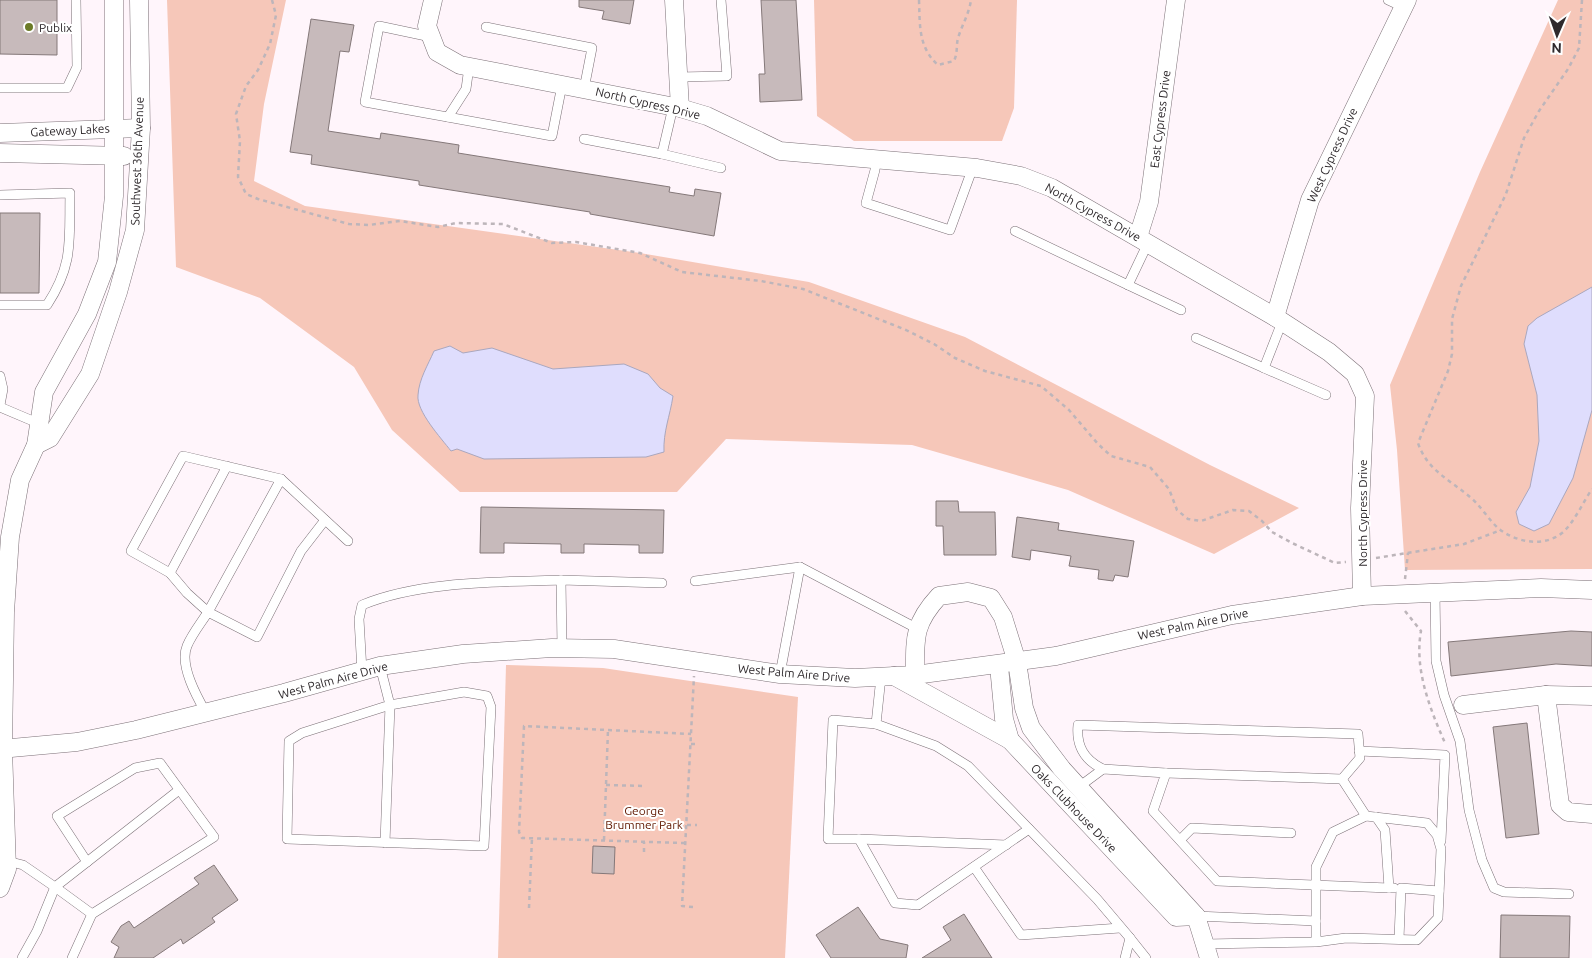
<svg xmlns="http://www.w3.org/2000/svg" width="1592" height="958" viewBox="0 0 1592 958" font-family="Ubuntu,sans-serif">
<rect width="100%" height="100%" fill="#fff5fb"/>
<g fill="#f6c7b9">
<polygon points="167,0 286,0 264,104 254,181 305,206 640,253 809,282 965,337 1210,465 1299,508 1214,554 1068,490 912,445 726,439 677,492 460,492 392,430 354,367 260,298 176,267"/>
<polygon points="814,0 1017,0 1014,108 1002,141 854,141 817,116"/>
<polygon points="1558,0 1592,0 1592,569 1405,570 1397,450 1390,385 1480,172"/>
<polygon points="506,665 603,668 798,697 785,958 498,958"/>
</g>
<g fill="#dfddfd" stroke="#aaa7be">
<polygon points="1592,287 1592,410 1573,478 1549,524 1534,531 1519,524 1516,512 1530,487 1539,441 1537,395 1524,344 1528,326 1537,318"/>
<path d="M450,346L463,353L492,348L553,369L624,364L648,374L660,388L673,396C670,416 663,432 664,452L646,457L484,459L457,449L451,451C441,438 416,411 418,395C419,379 428,365 434,351Z"/>
</g>
<g fill="#c7babb" stroke="#847879">
<polygon points="0,0 57,0 57,55 0,54"/>
<polygon points="579,0 634,0 630,24 602,19 604,11 579,7"/>
<polygon points="761,0 796,0 802,100 760,102 759,74 765,74"/>
<polygon points="311,19 354,25 349,52 340,51 328,131 380,139 381,133 459,145 458,153 670,187 669,192 694,196 695,189 721,193 714,236 590,214 590,212 419,185 419,181 311,164 312,155 290,152"/>
<polygon points="0,213 40,213 39,293 0,293"/>
<polygon points="936,501 958,501 959,512 995,512 996,555 944,555 943,526 936,526"/>
<polygon points="481,507 664,510 663,553 639,553 639,545 584,544 584,553 561,553 561,544 504,543 504,553 480,553"/>
<polygon points="1017,517 1059,523 1058,530 1134,541 1128,577 1115,575 1113,581 1098,579 1099,570 1069,566 1071,556 1031,550 1030,560 1012,557"/>
<polygon points="1571,631 1592,632 1592,666 1556,664 1451,676 1448,642"/>
<polygon points="1527,723 1539,834 1506,838 1493,727"/>
<polygon points="593,846 615,847 614,874 592,873"/>
<polygon points="214,865 238,900 212,918 215,922 183,944 181,939 153,958 114,958 119,947 111,942 121,926 129,921 134,928 199,884 194,878"/>
<polygon points="858,907 880,939 908,945 906,958 831,958 816,935"/>
<polygon points="964,914 992,958 922,958 951,940 943,927"/>
<polygon points="1501,915 1570,916 1569,958 1500,958"/>
</g>
<g fill="none" stroke-linecap="round" stroke-linejoin="round">
<defs>
<g id="service">
<polyline points="1388,0 1403,7"/>
<polyline points="486,27 592,48 584,89"/>
<polyline points="431,37 379,26 365,102 552,136 562,85"/>
<polyline points="678,77 727,76 721,0"/>
<polyline points="0,88 67,88 77,67 76,0"/>
<polyline points="673,107 662,154 721,168"/>
<polyline points="448,117 466,89 469,67"/>
<polyline points="584,139 662,154"/>
<polyline points="876,159 875,170 866,203 950,230 973,167"/>
<path d="M0,195L70,193C69,240 74,264 47,305H0"/>
<polyline points="1015,231 1128,285"/>
<polyline points="1148,243 1128,285 1181,310"/>
<polyline points="1282,322 1264,368 1326,395"/>
<polyline points="1196,338 1264,368"/>
<polyline points="0,376 3,389 0,405"/>
<polyline points="0,407 40,424"/>
<polyline points="227,466 170,573 131,551 183,456 281,479"/>
<polyline points="170,573 187,593 208,612 281,479 348,541"/>
<polyline points="695,581 800,567 918,629"/>
<polyline points="1435,592 1436,661 1444,695 1460,741 1469,810 1482,860 1494,888 1504,892 1569,894"/>
<polyline points="562,648 561,580 662,583"/>
<polyline points="380,666 390,705 464,692 487,696 491,707 484,846 287,839 289,741 302,733 390,705 385,843"/>
<path d="M362,671L359,619L362,605C419,581 500,582 561,580"/>
<polyline points="780,674 800,567"/>
<polyline points="881,677 876,724 936,746 968,766 1097,899 1130,938 1125,958"/>
<path d="M206,713C197,697 179,665 187,646C192,634 201,623 208,612L257,637L301,551L325,520"/>
<polyline points="876,724 833,720 828,839 859,839 895,903 918,905 1029,829"/>
<polyline points="1359,751 1445,755 1441,841"/>
<path d="M1103,769C1084,760 1076,746 1078,725L1358,734L1360,758L1342,779"/>
<polyline points="1166,773 1342,779"/>
<polyline points="1342,779 1366,816"/>
<polyline points="1076,789 1103,769 1166,773 1153,811 1217,881 1389,888"/>
<polyline points="1376,817 1385,830 1389,888 1394,888"/>
<polyline points="859,839 1006,845"/>
<polyline points="1180,840 1192,828 1291,833"/>
<polyline points="7,861 23,865 55,887 179,790"/>
<polyline points="974,867 1021,935 1120,928"/>
<polyline points="1196,916 1316,921"/>
<polyline points="1130,938 1146,958"/>
<polyline points="1399,939 1401,888 1439,891"/>
<polyline points="1205,944 1316,942 1346,938 1417,940 1438,918 1441,849 1437,835 1427,823 1366,816 1333,832 1316,867 1316,942"/>
<polyline points="22,958 37,931 55,887 92,914 214,837 160,763 135,768 57,816 87,862"/>
<polyline points="72,958 92,914"/>
</g>
<g id="minor">
<polyline points="433,0 427,26 437,52 460,65 680,108 707,116 780,151 977,168 1021,176 1052,188 1275,317 1329,352 1355,374 1365,396 1360,508 1362,596"/>
<polyline points="674,0 680,108"/>
<polyline points="0,133 141,128"/>
<polyline points="0,153 124,156"/>
<polyline points="1138,237 1149,202 1176,0"/>
<polyline points="1275,317 1310,200 1407,0"/>
<polyline points="36,445 50,438 90,374 118,292 135,230 141,128 139,0"/>
<polyline points="999,666 1004,719 1010,740 1176,917 1196,916"/>
<path d="M915,675C915,639 913,624 939,596L968,592L991,598L1003,617L1017,662L1024,708L1031,728L1062,769L1196,916L1209,958"/>
<polyline points="894,676 1010,740"/>
<polyline points="1546,695 1560,805 1568,812 1592,814"/>
<polyline points="1463,705 1546,695 1592,696"/>
<polyline points="0,749 77,742 136,730 284,693 380,666 463,654 552,648 614,649 780,674 855,678 915,675 1056,656 1232,615 1362,596 1541,588 1592,590"/>
<polyline points="0,888 7,869 3,749 5,612 10,537 20,480 36,445 44,392 87,314 107,262 114,196 114,0"/>
</g>
</defs>
<use href="#service" stroke="#7c7177" stroke-width="10"/>
<use href="#minor" stroke="#7c7177" stroke-width="19"/>
<g stroke="#bdb5ba" stroke-width="2.5" stroke-dasharray="4 4" stroke-linecap="butt">
<polyline points="272,0 276,15 270,44 258,70 246,86 236,114 240,141 238,177 246,194 258,199 349,224 369,225 400,221 438,227 456,223 503,224 552,243 576,242 640,253 682,272 761,281 803,289 906,330 934,344 955,358 985,371 1041,386 1069,410 1098,444 1111,456 1150,467 1169,489 1177,510 1188,519 1201,521 1233,510 1249,511 1262,521 1272,532 1292,543 1335,563 1346,562"/>
<path d="M919,0C920,25 918,47 938,65L954,61C958,52 956,46 958,38C962,25 969,14 971,0"/>
<path d="M1582,0L1579,48L1568,69L1539,111L1524,138L1506,194L1461,286L1452,319V354L1448,371L1418,443C1427,470 1450,480 1470,497C1481,506 1488,519 1498,528C1515,542 1543,548 1562,533C1574,523 1583,502 1592,489"/>
<polyline points="1376,558 1464,544 1501,530"/>
<polyline points="1405,579 1408,553"/>
<path d="M1405,611L1421,631C1414,669 1430,709 1445,743"/>
<polyline points="691,744 699,744"/>
<polyline points="606,785 645,786"/>
<polyline points="687,825 697,825"/>
<polyline points="604,840 608,730"/>
<polyline points="685,843 522,838 519,832 524,726 691,734"/>
<polyline points="644,852 644,842"/>
<polyline points="693,907 682,906 694,676"/>
<polyline points="529,908 532,838"/>
</g>
<use href="#service" stroke="#fff" stroke-width="9"/>
<use href="#minor" stroke="#fff" stroke-width="18"/>
</g>
<circle fill="#6c7b28" stroke="#fff" stroke-width="2" cx="29" cy="27" r="5"/>
<g text-anchor="middle" dominant-baseline="central" stroke-width="4" stroke-linejoin="round" paint-order="stroke">
<g font-size="12" fill="#2e292c" stroke="#fff" text-anchor="start">
<text x="39" y="27">Publix</text>
</g>
<g font-size="12" fill="#2e292c" stroke="#fff">
<text transform="translate(648 103) rotate(13)">North Cypress Drive</text>
<text transform="translate(1160 119) rotate(-83)">East Cypress Drive</text>
<text transform="translate(70 130) rotate(-3)">Gateway Lakes</text>
<text transform="translate(1332 155) rotate(-65)">West Cypress Drive</text>
<text transform="translate(137 161) rotate(-88)">Southwest 36th Avenue</text>
<text transform="translate(1093 212) rotate(29)">North Cypress Drive</text>
<text transform="translate(1362 513) rotate(-90)">North Cypress Drive</text>
<text transform="translate(1193 624) rotate(-12)">West Palm Aire Drive</text>
<text transform="translate(794 673) rotate(5)">West Palm Aire Drive</text>
<text transform="translate(333 680) rotate(-15)">West Palm Aire Drive</text>
<text transform="translate(1074 808) rotate(46)">Oaks Clubhouse Drive</text>
</g>
<g font-size="12" fill="#601801" stroke="#fff">
<text x="644" y="810">George<tspan x="644" dy="14">Brummer Park</tspan></text>
</g>
</g>
<g transform="translate(1557 35) rotate(182)" stroke="#ffffff" stroke-width="4" paint-order="stroke">
<path d="M0-4L9 19L0 12L-9 19Z" fill="#2e292c"/>
<text y="-8" font-size="14" font-weight="bold" text-anchor="middle" fill="#2e292c">N</text>
</g>
</svg>
